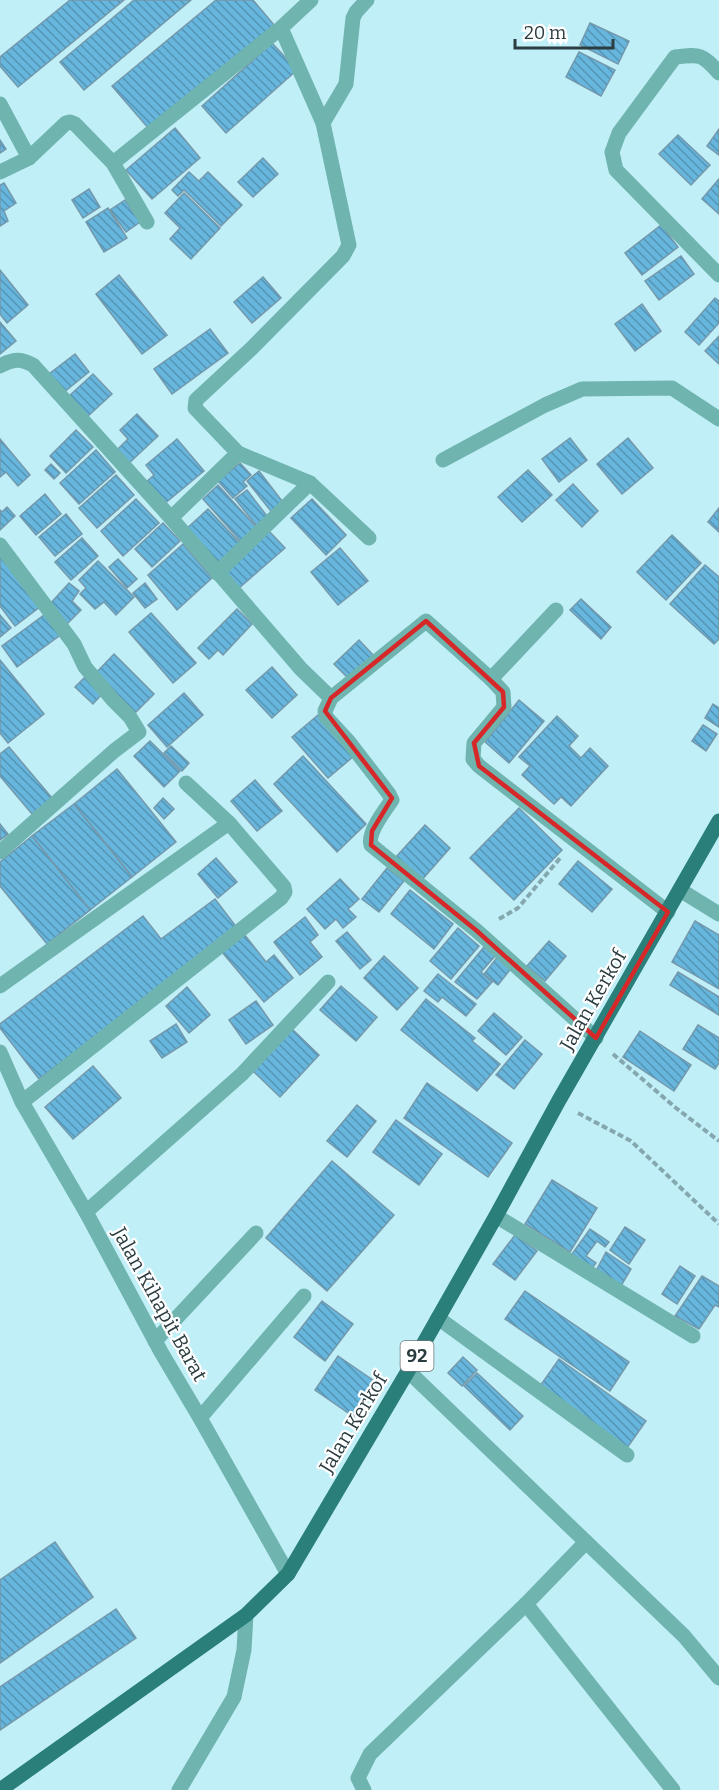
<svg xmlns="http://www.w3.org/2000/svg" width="719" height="1790" viewBox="0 0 719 1790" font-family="Bitter,serif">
<defs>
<pattern id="building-back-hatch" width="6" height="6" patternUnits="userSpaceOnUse" patternTransform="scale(1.5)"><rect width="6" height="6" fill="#66b6dd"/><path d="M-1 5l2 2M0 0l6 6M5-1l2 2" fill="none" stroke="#5495b5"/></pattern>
</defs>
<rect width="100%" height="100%" fill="#c1eff8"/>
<g fill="url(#building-back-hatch)" stroke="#7598ab" stroke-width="1.5">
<polygon points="70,0 124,0 18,87 0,66 0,57"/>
<polygon points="134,0 191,0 84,90 60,62"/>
<polygon points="216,0 253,0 274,25 149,129 112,86"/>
<polygon points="590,23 629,41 618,64 580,45"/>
<polygon points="272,43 297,70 226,133 202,106"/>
<polygon points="579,52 615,70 601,96 566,77"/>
<polygon points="175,128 200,158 152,199 126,170"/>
<polygon points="719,129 719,155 707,146"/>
<polygon points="678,135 710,165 691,185 659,154"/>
<polygon points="0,140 6,149 0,153"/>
<polygon points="263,158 278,174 253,197 238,182"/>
<polygon points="189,172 199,181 208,172 242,205 221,226 184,190 178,196 172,190"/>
<polygon points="719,179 719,214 702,199"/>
<polygon points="4,183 16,203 4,211 8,221 0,226 0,185"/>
<polygon points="89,189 100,207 83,218 72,200"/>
<polygon points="184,193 220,228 191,259 170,239 180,228 165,213"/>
<polygon points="125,200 140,222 126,232 110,210"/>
<polygon points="108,208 127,238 104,252 86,222"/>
<polygon points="661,225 678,247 642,275 625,253"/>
<polygon points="681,256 694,274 659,300 645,281"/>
<polygon points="0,270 28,305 7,323 0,314"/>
<polygon points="119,275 167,335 142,354 96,294"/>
<polygon points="263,277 281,298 252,323 234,302"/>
<polygon points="715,298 719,301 719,323 699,345 685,332"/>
<polygon points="642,304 661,331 635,351 615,324"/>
<polygon points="0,322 16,341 0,354"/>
<polygon points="210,329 228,353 172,394 154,369"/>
<polygon points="719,336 719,364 705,351"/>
<polygon points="75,354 89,372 63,393 49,374"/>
<polygon points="93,374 112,394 87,417 69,396"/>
<polygon points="137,414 158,436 127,465 115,452 128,439 120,430"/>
<polygon points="76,430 93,447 66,473 50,456"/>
<polygon points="570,438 587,460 559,482 542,459"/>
<polygon points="628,438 653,468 622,494 597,464"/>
<polygon points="0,439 30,475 18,486 6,472 0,477"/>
<polygon points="177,439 204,471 163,505 145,483 154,475 146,465"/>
<polygon points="96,450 115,472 79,504 60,483"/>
<polygon points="240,463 251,475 243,482 247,486 233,498 218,481"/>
<polygon points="51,464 60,473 54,479 45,470"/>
<polygon points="528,470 552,495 522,522 498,497"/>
<polygon points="259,471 285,505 274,515 247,481"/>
<polygon points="116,475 134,495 97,528 79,508"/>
<polygon points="573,484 598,511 582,527 556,500"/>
<polygon points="218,485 258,529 243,544 203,499"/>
<polygon points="247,490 270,520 259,529 235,499"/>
<polygon points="45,494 61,514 36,535 20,516"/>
<polygon points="136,499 159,523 123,556 101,531"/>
<polygon points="312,499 346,535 326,555 291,518"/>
<polygon points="7,507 15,516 0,530 0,510 2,512"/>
<polygon points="719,508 719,532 708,522"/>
<polygon points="208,509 240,543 216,565 184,531"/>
<polygon points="66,514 82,534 55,556 39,537"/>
<polygon points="163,523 180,541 152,567 135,549"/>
<polygon points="269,531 285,548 238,589 223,571"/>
<polygon points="672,535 701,563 666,600 637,572"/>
<polygon points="82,538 98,556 71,580 55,562"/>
<polygon points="183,544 212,578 177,610 148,575"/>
<polygon points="340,548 368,581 338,605 311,572"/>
<polygon points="0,552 41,606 15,626 0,606"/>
<polygon points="118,559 137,579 127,588 109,567"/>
<polygon points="98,561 134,597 116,615 104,602 95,609 80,594 86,588 79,580"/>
<polygon points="705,565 719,577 719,639 714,644 670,604"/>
<polygon points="69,583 79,591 72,601 81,610 66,625 48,606"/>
<polygon points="145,583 157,599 145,608 133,593"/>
<polygon points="581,599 611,627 601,639 570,610"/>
<polygon points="237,609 252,624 223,655 218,650 209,659 198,648"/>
<polygon points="48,612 63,633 17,667 2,646"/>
<polygon points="151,613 196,663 173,683 129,632"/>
<polygon points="0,615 11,628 0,637"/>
<polygon points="359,640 374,656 349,679 334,664"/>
<polygon points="114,654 154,694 133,715 93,676"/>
<polygon points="0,660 44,714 8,743 0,733"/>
<polygon points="272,667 297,695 272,718 246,690"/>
<polygon points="85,677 102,694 93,704 75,687"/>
<polygon points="184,693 203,715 167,747 148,725"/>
<polygon points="519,700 544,721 509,763 485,742"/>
<polygon points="713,704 719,708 719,727 705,718"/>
<polygon points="318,715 354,756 328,778 292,737"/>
<polygon points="557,716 578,736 569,746 581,758 590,748 608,766 571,806 561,797 554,804 522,775 530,766 519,757"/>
<polygon points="703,725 717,734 706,751 692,741"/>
<polygon points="150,741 180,771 164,787 134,756"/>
<polygon points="171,746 189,763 182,771 164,753"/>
<polygon points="9,747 52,798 32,814 0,776 0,754"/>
<polygon points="303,756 366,824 337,852 274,784"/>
<polygon points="117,769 176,842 132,877 74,804"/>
<polygon points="255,780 282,811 257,831 231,801"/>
<polygon points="163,798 174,809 164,819 154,808"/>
<polygon points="74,804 132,877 90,910 32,836"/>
<polygon points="519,808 562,850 514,900 470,858"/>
<polygon points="0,824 8,834 0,840"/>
<polygon points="425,825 450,848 421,881 395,858"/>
<polygon points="32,836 90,910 47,944 0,886 0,862"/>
<polygon points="216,858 237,882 218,898 198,874"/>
<polygon points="578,861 612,889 592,912 559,884"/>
<polygon points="387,868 404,881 379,912 362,899"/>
<polygon points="340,879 359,899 348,909 356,917 343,928 336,919 325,929 307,909"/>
<polygon points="410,890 453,924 434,949 391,914"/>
<polygon points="215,899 238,929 39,1079 0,1028 0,1024 143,916 161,939"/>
<polygon points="305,917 318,935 310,942 322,957 300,975 274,942"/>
<polygon points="695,921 719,935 719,989 672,962"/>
<polygon points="458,928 479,946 451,979 430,961"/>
<polygon points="347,932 371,960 360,969 336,941"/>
<polygon points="244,934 266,962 274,955 293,978 264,1002 222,952"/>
<polygon points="549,941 566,956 545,981 527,966"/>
<polygon points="484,947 495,956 481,972 492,982 477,999 455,982"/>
<polygon points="499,955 513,966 498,985 484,974"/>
<polygon points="384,956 418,988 397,1010 364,978"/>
<polygon points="678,972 719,997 719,1015 670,985"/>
<polygon points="438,974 476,1004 466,1016 442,997 438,1002 424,991"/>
<polygon points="341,986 377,1017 356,1041 320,1010"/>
<polygon points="187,987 210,1015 189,1033 166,1006"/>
<polygon points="426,999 475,1038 472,1041 500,1064 477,1091 401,1030"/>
<polygon points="256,1001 273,1025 246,1044 229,1020"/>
<polygon points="494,1013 522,1037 506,1055 478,1031"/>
<polygon points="176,1024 187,1042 162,1058 150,1041"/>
<polygon points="698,1025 719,1038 719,1063 715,1069 683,1049"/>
<polygon points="291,1028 319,1055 280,1097 252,1070"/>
<polygon points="640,1031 691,1065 674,1091 623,1057"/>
<polygon points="525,1040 542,1054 514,1089 496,1075"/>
<polygon points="93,1066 121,1098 73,1139 45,1107"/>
<polygon points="427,1083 512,1143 488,1177 404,1118"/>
<polygon points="357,1105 376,1121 347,1157 327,1141"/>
<polygon points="396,1120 442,1154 419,1185 373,1152"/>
<polygon points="332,1161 394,1215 327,1291 266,1238"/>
<polygon points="552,1180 597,1208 570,1252 525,1224"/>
<polygon points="625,1227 645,1240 629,1264 610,1250"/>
<polygon points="590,1229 609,1242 605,1247 597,1241 586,1256 596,1263 592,1268 572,1254"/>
<polygon points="515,1235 537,1251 515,1280 493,1264"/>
<polygon points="606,1252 631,1269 621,1286 597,1269"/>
<polygon points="680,1266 695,1276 677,1304 662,1294"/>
<polygon points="702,1276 719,1286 719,1307 715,1305 699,1329 675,1316"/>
<polygon points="525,1291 629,1362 610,1391 505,1319"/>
<polygon points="322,1301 353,1324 325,1361 294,1337"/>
<polygon points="338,1356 377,1383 354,1417 315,1390"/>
<polygon points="463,1357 477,1370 462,1386 448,1373"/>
<polygon points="559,1359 646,1421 627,1448 540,1386"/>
<polygon points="477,1373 523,1416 510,1430 464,1386"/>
<polygon points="55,1542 93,1597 0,1663 0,1580"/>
<polygon points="116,1609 136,1638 0,1730 0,1687"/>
</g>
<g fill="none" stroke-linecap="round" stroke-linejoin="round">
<g stroke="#85a8af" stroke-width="4" stroke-dasharray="6 3" stroke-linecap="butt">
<polyline points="499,919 518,908 561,857"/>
<polyline points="613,1054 676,1108 719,1141"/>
<polyline points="578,1113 631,1141 719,1224"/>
</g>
<g stroke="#6fb4af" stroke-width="15">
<path d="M719,73C702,54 701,54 675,57L619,133L612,152L616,170L719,275"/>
<polyline points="0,104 29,158"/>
<polyline points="323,123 346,84 353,18 356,12 367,0"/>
<polyline points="113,163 281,28 311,0"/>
<polyline points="0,172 29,158 66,123 70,122 75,124 113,163 147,222"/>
<path d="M0,366C13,359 20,358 33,365L171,518L301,669L331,698"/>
<polyline points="238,453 310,483"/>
<polyline points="443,460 545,405 582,389 672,388 719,419"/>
<polyline points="171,518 238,453 195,408 196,400 252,348 343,256 349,245 323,123 281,28"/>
<polyline points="0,545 74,644 85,667 113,700 130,717 139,732 114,751 0,852"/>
<polyline points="217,573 310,483 369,538"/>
<polyline points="491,679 556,610"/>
<polyline points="680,890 719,914"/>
<polyline points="0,986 229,823"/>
<path d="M596,1038L477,931L371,845C367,833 385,810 392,800L389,794L349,742L326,717L325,711L331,698L426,621L491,679L503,692L504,707L474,743L473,759L479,766L668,912"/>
<polyline points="0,1052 22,1102 86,1212 161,1352 200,1418 288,1574"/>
<polyline points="22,1102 281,898 285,892 284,887 229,823 186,783"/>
<polyline points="86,1212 242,1074 328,982"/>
<polyline points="496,1216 693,1336"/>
<polyline points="438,1318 627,1455"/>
<polyline points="155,1341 256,1233"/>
<polyline points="408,1371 684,1636 719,1678"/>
<polyline points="200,1418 304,1296"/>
<polyline points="526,1604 673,1790"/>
<polyline points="179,1790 234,1697 244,1650 246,1615"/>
<polyline points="364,1790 358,1778 370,1754 526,1604 586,1542"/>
</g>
<polyline stroke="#2a7f7a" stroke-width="15" points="0,1790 246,1615 288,1574 408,1371 496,1216 558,1102 719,821"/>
</g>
<path fill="none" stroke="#d62828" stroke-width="4.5" stroke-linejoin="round" d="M426,621L503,692L504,707L474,743L479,766L668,912L596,1038L477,931L371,845L372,831L392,798L325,711L331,698Z"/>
<g text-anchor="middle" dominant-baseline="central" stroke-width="4.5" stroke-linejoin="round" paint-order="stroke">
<rect fill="#fff" stroke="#6b777a" stroke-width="1.5" x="400.5" y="1341" width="33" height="30" rx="4.5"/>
<g font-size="18" font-weight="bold" fill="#2b3d41">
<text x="417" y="1356">92</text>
</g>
<g font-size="20" fill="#2b3d41" stroke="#fff">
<text transform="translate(593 1000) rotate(-60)">Jalan Kerkof</text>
<text transform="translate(160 1304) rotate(61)">Jalan Kihapit Barat</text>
<text transform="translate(353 1423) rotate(-59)">Jalan Kerkof</text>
</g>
</g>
<path d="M515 39v9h98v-9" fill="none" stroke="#2b3d41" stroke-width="3"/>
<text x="524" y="39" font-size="18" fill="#2b3d41" stroke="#ffffff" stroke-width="4.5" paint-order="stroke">20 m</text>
</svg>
